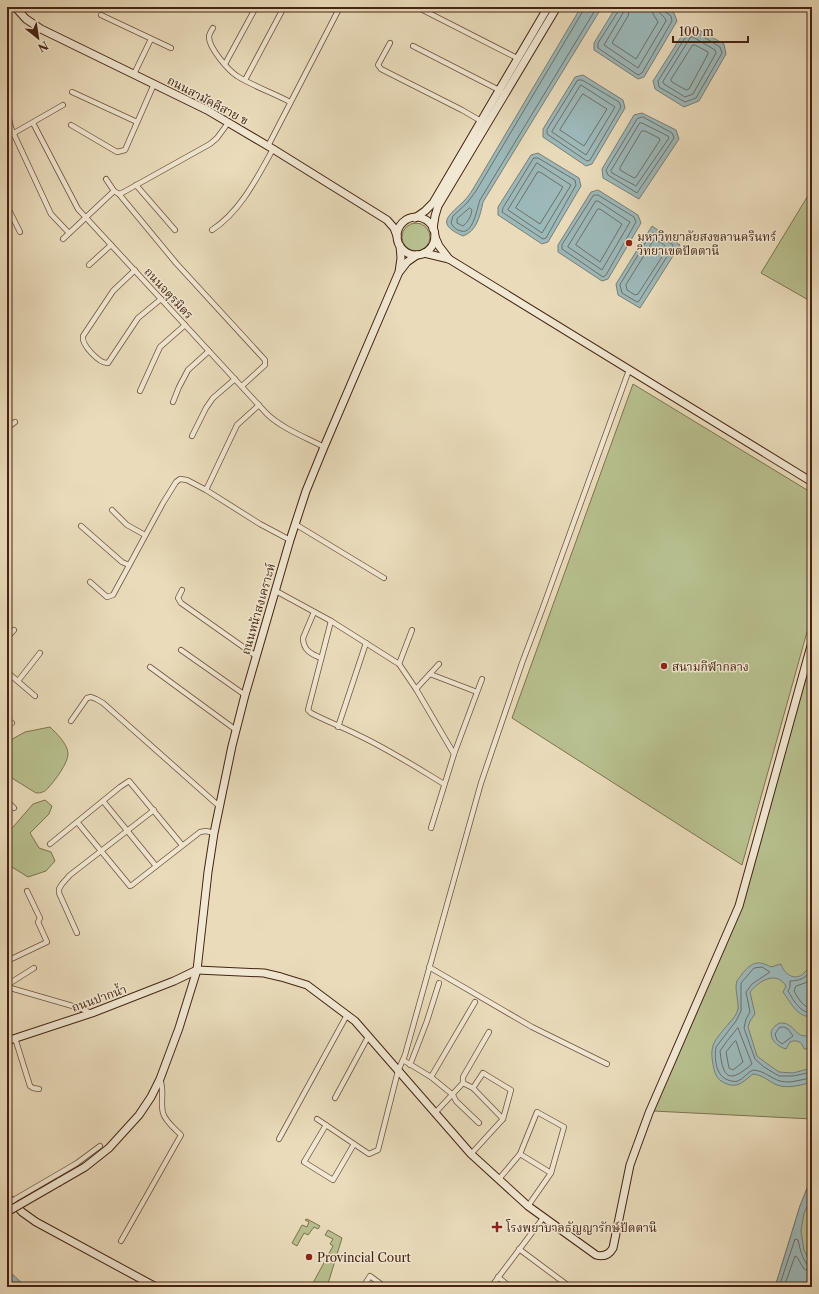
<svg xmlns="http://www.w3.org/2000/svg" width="819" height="1294" viewBox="0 0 819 1294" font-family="'Libre Caslon Text','Noto Serif Thai',serif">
<rect width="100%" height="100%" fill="#eadcbb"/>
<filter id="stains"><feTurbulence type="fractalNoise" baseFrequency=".005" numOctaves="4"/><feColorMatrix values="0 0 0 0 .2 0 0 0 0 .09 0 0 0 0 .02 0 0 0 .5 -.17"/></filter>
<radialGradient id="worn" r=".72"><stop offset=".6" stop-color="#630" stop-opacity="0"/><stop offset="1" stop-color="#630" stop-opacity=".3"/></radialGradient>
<g fill="#b8c08f" stroke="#7f7251">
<polygon points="809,194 812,196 812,302 761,273"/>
<circle cx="416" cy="237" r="14"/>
<polygon points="633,384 812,493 812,614 742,865 512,718"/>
<polygon points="812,656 812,1119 653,1111 742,905"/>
<path d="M50,727C56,733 67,743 68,753C69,762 54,782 48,788C45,792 41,793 36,793L7,775V742L25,732Z"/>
<polygon points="45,800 52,806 49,814 30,833 39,848 51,852 55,861 46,871 28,877 7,864 7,834 33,804"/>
<polygon points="812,1176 812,1287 775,1287 800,1206"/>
<polygon points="307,1219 320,1226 318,1229 314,1227 308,1235 304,1233 297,1246 292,1243 302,1225 307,1227 309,1222 305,1220"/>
<polygon points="328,1230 342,1238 327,1287 322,1287 313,1283 333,1246 330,1244 333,1239 325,1235"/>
</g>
<g fill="#9cb9ba" stroke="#7a7d77">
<path d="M581,7H602L483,202C480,216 477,231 463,236C436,224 447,217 463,202C467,198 470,194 473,189Z"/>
<polygon points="616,7 665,7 674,13 677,21 644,77 638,79 594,50 594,43"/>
<polygon points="694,27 724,44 726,54 699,101 684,107 655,89 653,81 686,29"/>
<polygon points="583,75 623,100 625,108 592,164 586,166 543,137 543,129 575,77"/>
<polygon points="642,113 676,130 679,139 639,199 603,178 602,169 634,115"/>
<polygon points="538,153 579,178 581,186 548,242 542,244 498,215 498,207 531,155"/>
<polygon points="598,190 638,215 641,223 608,279 602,281 558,252 558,245 591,192"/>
<polygon points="652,226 680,245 640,308 618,295 616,284"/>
<path d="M812,962V1017C797,1017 791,1003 783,992L786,986C776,970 759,981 750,992L755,1014L750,1021L748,1027L757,1056L766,1063L779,1072L793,1073L812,1068V1082C801,1085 788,1089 777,1085C768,1081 763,1075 753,1074C746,1079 740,1087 730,1085C720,1082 716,1078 714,1069C708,1043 715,1041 730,1022C733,1019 737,1014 738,1009C739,1001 734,988 737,981C738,979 741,976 742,974C752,962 758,960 771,967L781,964C784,974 795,982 804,973C807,970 810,966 812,962Z"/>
<path d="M780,1023C796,1022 795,1042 812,1034V1048L804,1049C802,1042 797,1039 790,1042L786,1049C772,1045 764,1030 780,1023Z"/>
<polygon points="812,1176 812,1197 804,1213 801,1231 804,1250 812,1266 812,1287 775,1287 800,1206"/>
<polygon points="7,1269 26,1287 7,1287"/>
</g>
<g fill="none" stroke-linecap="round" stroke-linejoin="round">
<g stroke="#716e66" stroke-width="1">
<path d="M584,7L583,11L476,191L467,203L453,216L451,223C453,227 456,230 461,231C473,235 477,208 480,200L597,7"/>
<polyline points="619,7 619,10 598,43 598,48 638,75 642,73 672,21 671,16 664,11 663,7"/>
<path d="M624,7L623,13L604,45L638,68L666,21C665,15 658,15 658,7"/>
<polyline points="630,7 628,16 612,43 636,59 658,22 653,14 652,7"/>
<polygon points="694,31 720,47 722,53 696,98 685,102 659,87 658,81 688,33"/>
<polygon points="691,37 693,37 715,50 716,53 693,94 685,97 664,84 663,82"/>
<polygon points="693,45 695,45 708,52 708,54 689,89 686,90 672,82 671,80"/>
<polygon points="578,80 582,80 619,102 621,107 590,160 587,161 547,134 547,130"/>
<polygon points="581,85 615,107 586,155 552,132"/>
<polygon points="583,94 607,109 584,146 560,130"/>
<polygon points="643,117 672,133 674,138 637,193 608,175 606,170 637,119"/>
<polygon points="640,123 642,123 668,136 669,138 636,186 612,173 611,171"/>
<polygon points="642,131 645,131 659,138 660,140 636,177 634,178 620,170 620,168"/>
<polygon points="534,158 538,158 575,180 576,185 546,238 543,239 502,212 503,208"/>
<polygon points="537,163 571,185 542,233 508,210"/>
<polygon points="538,172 540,172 563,187 540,224 516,208"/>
<polygon points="594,195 598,195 634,217 636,222 606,275 603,277 562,249 562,245"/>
<polygon points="596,201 598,201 630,222 602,270 568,247"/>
<path d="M470,208L472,210C471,217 468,222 463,226L457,223V219Z"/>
<polygon points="598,209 600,209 622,224 600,262 576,245"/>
<polygon points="652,233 655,233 673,245 673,247 639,301 637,302 622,293 620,285"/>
<path d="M654,240C658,240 666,245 667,249L638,294L635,295L627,290L626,285Z"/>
<path d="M812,969C806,978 800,981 790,981V987L788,991C794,1001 800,1013 812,1013"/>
<path d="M812,978L805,983L796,986L794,991C798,998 803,1008 812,1008"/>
<polygon points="784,1027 788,1029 793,1036 782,1044 777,1040 775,1034 779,1028"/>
<path d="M738,1028L752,1064C730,1083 723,1080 720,1051L727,1041Z"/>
<polygon points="736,1041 743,1062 733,1070 729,1068 726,1052 734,1042"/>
<path d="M812,1072L793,1076H779L764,1067L755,1059L744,1028L746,1019L750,1012L746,992L752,984L770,972L762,967L754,968L741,983V1011L736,1021L716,1047C714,1059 716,1076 728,1080C731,1081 735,1082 738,1081C743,1079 748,1072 753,1070C765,1071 770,1078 780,1081C791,1084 801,1079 812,1078"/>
<path d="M779,1287L795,1239L798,1240C800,1249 802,1258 808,1266L812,1267"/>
<polyline points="784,1287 795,1256 797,1257 804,1269 812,1272"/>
</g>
<defs>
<g id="street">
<polyline points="330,7 338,11"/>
<polyline points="417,7 517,58"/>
<polyline points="101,15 171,48"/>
<path d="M213,28C211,31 209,34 209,37C209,48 228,70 237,76C253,86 273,93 290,102"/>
<polyline points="390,43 378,65 381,69 462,110 481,121"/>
<polyline points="413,46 501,91"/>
<polyline points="225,64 256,7"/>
<polyline points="134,74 151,39"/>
<polyline points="245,80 284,7"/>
<polyline points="72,92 137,122"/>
<polyline points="7,109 11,128 51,214 69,233"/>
<path d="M33,123L78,209L267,414C283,429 305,437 324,447"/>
<polyline points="71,125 117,152 125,150 154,84"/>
<polyline points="7,137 63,105"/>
<polyline points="268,146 340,7"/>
<polyline points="106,179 114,191 119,194 122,193 210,144 217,138 228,123"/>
<polyline points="136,185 175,230"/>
<polyline points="119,194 176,263 265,360 265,365 242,386"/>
<polyline points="7,206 20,232"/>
<path d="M212,230C240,212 257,178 273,149"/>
<polyline points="63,239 114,191"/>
<polyline points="89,265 111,245"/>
<path d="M135,270L113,291L83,336C81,345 100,364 108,363L138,318L161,299"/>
<polyline points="140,391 160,347 185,325"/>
<polyline points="173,402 179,387 188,370 209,351"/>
<polyline points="7,428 15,422"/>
<polyline points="192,436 206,408 213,398 235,379"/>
<polyline points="206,490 237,425 259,405"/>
<polyline points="112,510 127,525 145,535"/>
<polyline points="295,524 384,578"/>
<polyline points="81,526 122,562 129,565"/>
<polyline points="90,582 107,597 113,595 163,503 176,482 180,479 187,480 206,490 260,524 290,540"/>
<polyline points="182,590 178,598 181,603 256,656"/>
<polyline points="276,591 331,621 399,664 416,689 454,754 431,828"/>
<path d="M314,612L303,638C303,650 311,654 321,658"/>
<path d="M331,621L308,710L311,713C326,721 342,727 358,735C388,749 416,767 444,784"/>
<polyline points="7,638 14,630"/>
<polyline points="181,650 245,695"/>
<polyline points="399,664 412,630"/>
<polyline points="150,667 236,730"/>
<polyline points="7,672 35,696"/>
<polyline points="430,674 477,692"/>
<polyline points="18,681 40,653"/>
<polyline points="416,689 439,664"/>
<polyline points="7,719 12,723"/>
<polyline points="71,721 87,698 91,697 96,699 103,703 219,806"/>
<polyline points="338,727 366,643"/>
<polyline points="454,754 482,679"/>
<polyline points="7,801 14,808"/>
<polyline points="103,801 156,866"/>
<polyline points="78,823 130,886 132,885 200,832 206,831 214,833"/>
<polyline points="50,844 120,787 129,781 182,845"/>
<polyline points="77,933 59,893 59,889 62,884 70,875 154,810"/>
<polyline points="7,961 47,942 38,922 40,918 38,914 27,891"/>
<polyline points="429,967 532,1027 607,1064"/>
<polyline points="7,985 34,968"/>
<polyline points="7,987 76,1007 92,1013"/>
<polyline points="15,1038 30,1086 33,1088 39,1089"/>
<polyline points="403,1060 431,1077 453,1095 456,1101 479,1123"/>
<polyline points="410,1065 427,1021 439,983"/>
<polyline points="431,1077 475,1002"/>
<polyline points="463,1083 473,1088 503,1119"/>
<polyline points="335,1098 368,1037"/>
<polyline points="435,1113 463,1083 463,1077 489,1032"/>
<polyline points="317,1119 369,1154 378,1150 398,1071 405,1055 481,783 522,663 542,610 629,370"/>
<polyline points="326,1125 304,1162 333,1180 354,1144"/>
<polyline points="279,1139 347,1015"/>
<polyline points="471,1154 503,1119 511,1090 483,1073 473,1088"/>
<polyline points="520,1154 551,1173"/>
<polyline points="499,1179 520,1154 537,1112 564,1127 551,1173 528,1206"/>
<polyline points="12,1201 77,1163 100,1146"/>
<path d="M121,1241L181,1135C175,1129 165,1121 163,1113C160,1101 165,1091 160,1079"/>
<polyline points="519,1249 570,1287"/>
<polyline points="498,1277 510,1287"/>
<polyline points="363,1287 370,1276 385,1287"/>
<polyline points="440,1287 441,1287"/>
<polyline points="491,1287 543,1218"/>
</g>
<g id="secondary">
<polyline points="15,7 26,19 41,29 207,110 273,149 387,220 394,228 397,236"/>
<circle cx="416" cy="236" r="19"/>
<polyline points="415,218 425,211 433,203 548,7"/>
<polyline points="433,229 435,216 438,206 557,7"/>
<polyline points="435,237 439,246 449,259"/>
<polyline points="424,253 449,259 812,482"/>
<polyline points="400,271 407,262 417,255"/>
<path d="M197,970L264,973L281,977L307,985L355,1021L471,1154L528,1206L596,1255C603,1257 609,1255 613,1248L630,1165L649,1113L739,906L812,642"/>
<polyline points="7,1041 92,1013 174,981 197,970"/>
<polyline points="59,1182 85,1167 109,1148 139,1115 151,1097 160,1079 179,1028 197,970 208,872 214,833 232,746 245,695 290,540 306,491 324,447 399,272 401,258 400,246"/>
<polyline points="7,1199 12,1201 22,1212 36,1222 156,1287"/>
</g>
</defs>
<use href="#street" stroke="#6f513d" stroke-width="6"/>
<use href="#secondary" stroke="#462313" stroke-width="9"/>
<use href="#street" stroke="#f1e8d3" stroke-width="4.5"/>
<use href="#secondary" stroke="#f1e8d3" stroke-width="7"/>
<defs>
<polyline id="secondary-bridge" points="7,1212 59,1182"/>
</defs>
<use href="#secondary-bridge" stroke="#462313" stroke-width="9" stroke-linecap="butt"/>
<use href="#secondary-bridge" stroke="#f1e8d3" stroke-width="7"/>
</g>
<g fill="#8f2418" stroke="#f1e8d3" stroke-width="1.5">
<circle cx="629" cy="243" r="4"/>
<circle cx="664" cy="666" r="4"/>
<path d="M495 1221h4v4h4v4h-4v4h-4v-4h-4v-4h4z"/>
<circle cx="309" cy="1257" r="4"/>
</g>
<g text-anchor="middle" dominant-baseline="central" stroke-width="3" stroke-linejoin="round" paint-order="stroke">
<g font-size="12" fill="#462313" stroke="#f1e8d3">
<text transform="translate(208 100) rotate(28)">ถนนสามัคคีสาย ข</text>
<text transform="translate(169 293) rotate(47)">ถนนจตุรมิตร</text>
<text transform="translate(258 609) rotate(-74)">ถนนหน้าสงเคราะห์</text>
<text transform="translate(99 998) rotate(-20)">ถนนปากน้ำ</text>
</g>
<g font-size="12" fill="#462313" stroke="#f1e8d3" text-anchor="start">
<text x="637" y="236">มหาวิทยาลัยสงขลานครินทร์<tspan x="637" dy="14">วิทยาเขตปัตตานี</tspan></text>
<text x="672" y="666">สนามกีฬากลาง</text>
<text x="506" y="1227">โรงพยาบาลธัญญารักษ์ปัตตานี</text>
<text x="317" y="1257">Provincial Court</text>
</g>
</g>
<rect width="819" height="1294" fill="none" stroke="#eadcbb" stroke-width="24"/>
<rect x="8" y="8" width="803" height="1278" fill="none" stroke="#462313" stroke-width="2"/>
<rect x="12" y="12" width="795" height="1270" fill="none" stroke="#462313"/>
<g transform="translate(38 38) rotate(150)" stroke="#f1e8d3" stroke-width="3" paint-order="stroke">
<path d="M0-3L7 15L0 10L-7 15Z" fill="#462313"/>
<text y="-6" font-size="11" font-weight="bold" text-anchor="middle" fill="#462313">N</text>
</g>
<path d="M673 36v6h75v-6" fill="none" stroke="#462313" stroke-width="2"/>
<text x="679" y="36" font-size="12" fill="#462313" stroke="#f1e8d3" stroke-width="3" paint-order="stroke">100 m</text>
<rect width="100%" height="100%" filter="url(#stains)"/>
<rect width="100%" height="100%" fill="url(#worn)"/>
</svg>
